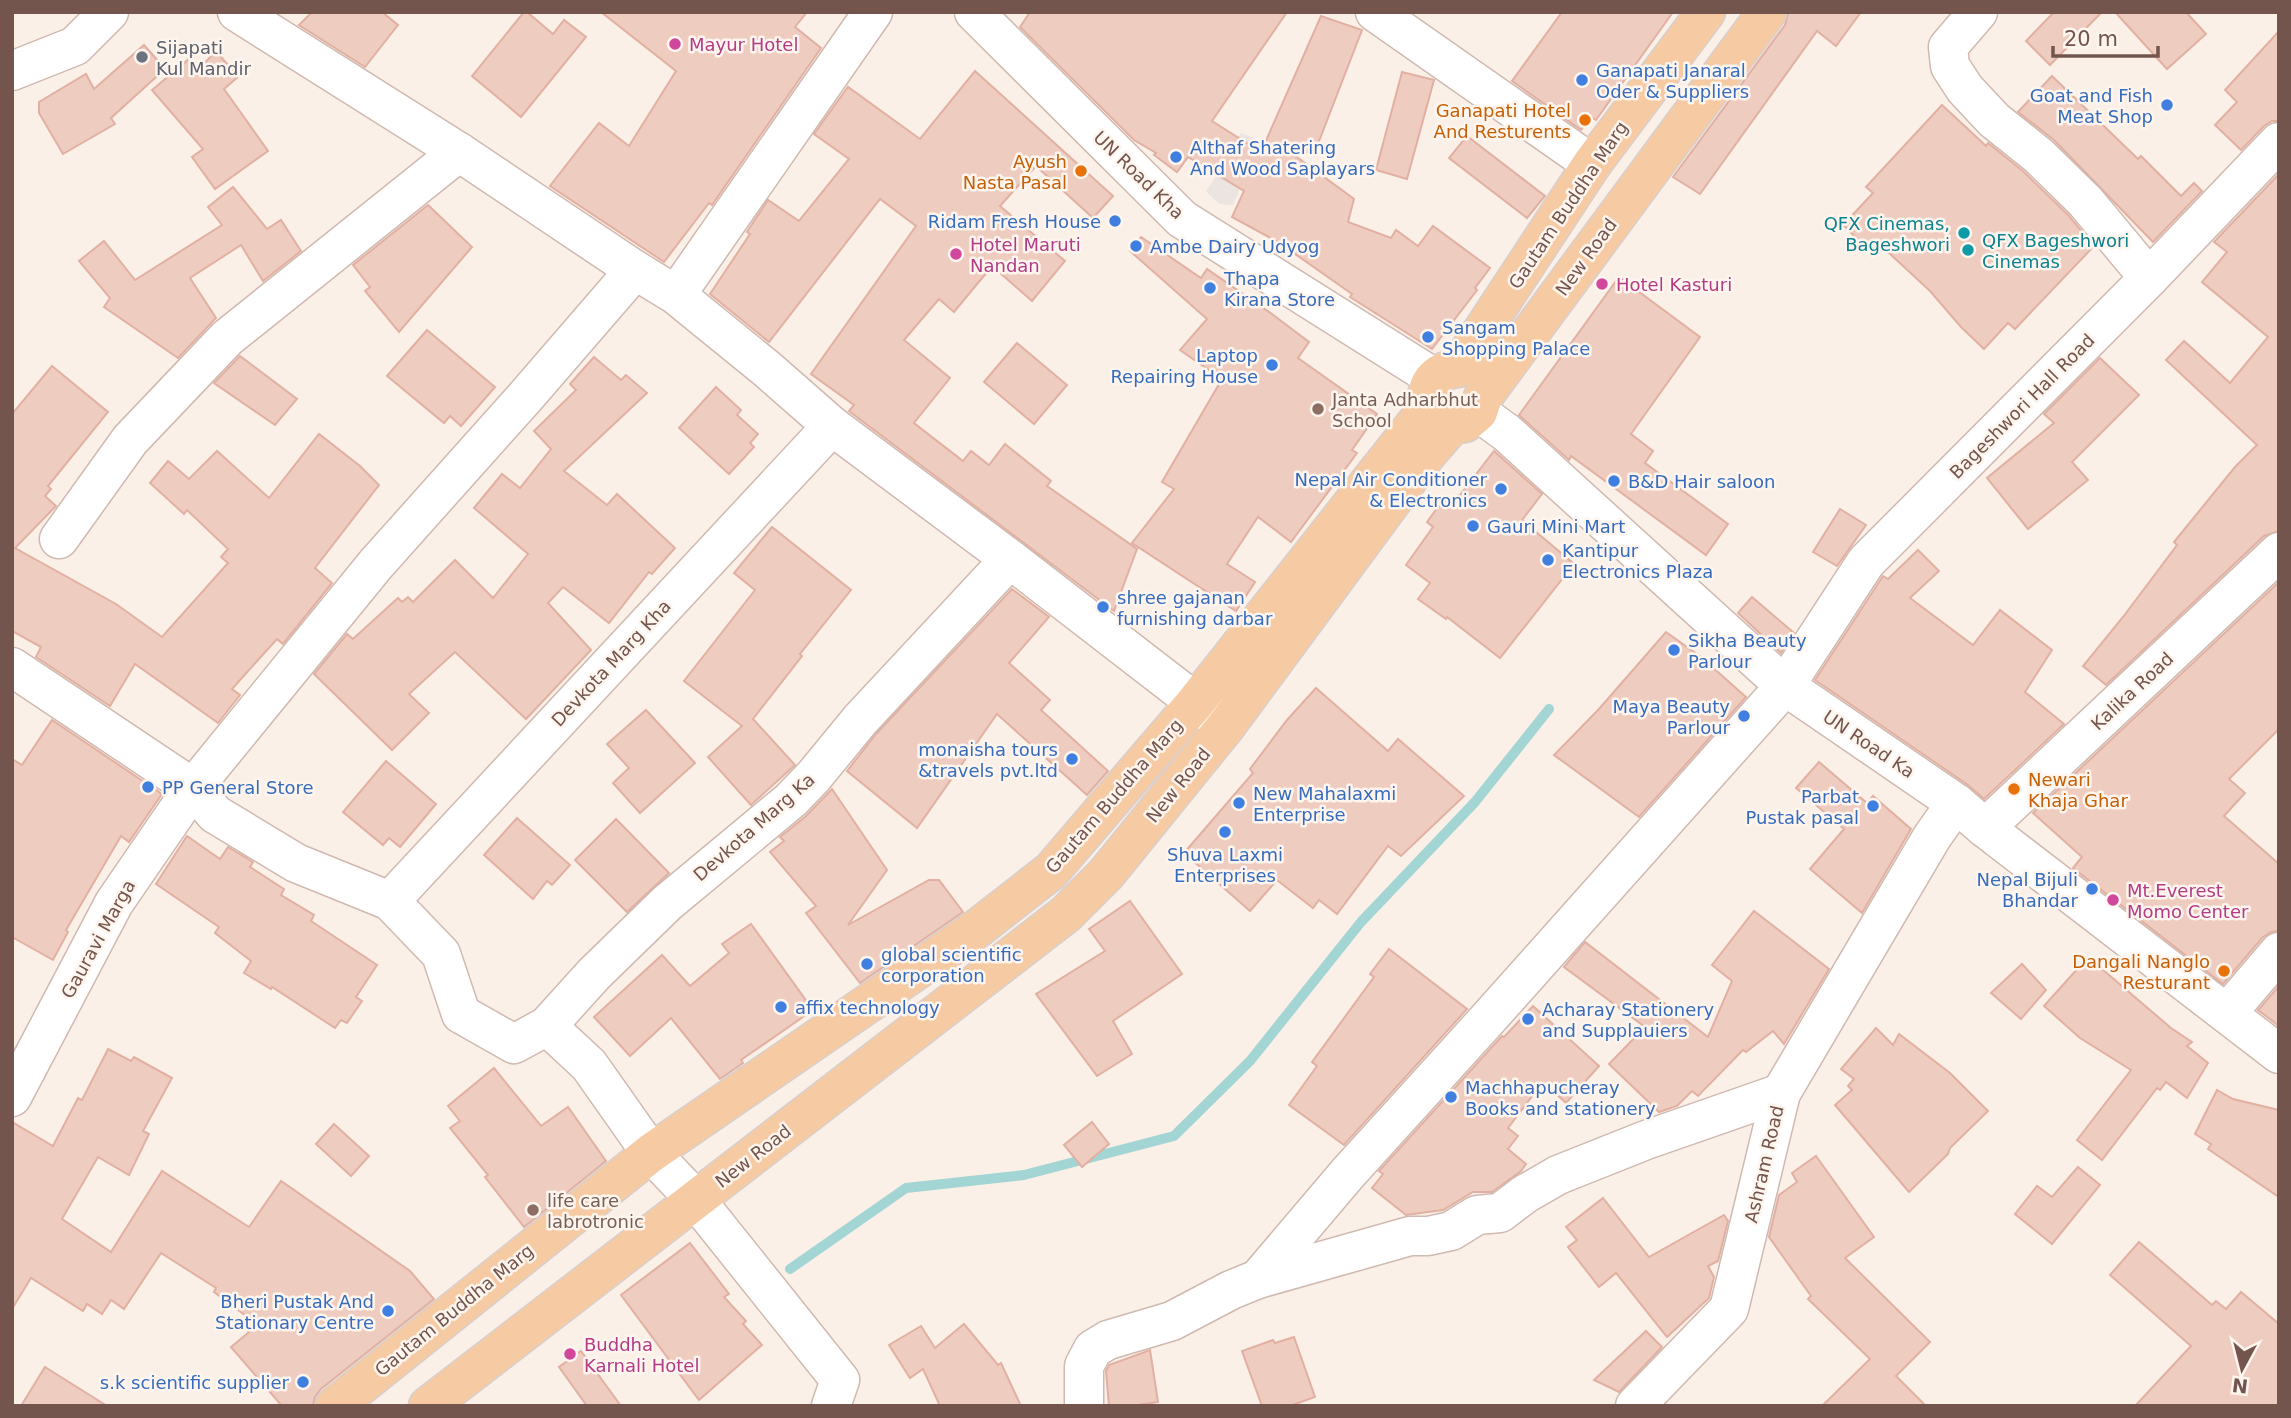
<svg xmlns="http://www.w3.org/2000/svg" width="2291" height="1418" viewBox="0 0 2291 1418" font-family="'DejaVu Sans',sans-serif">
<rect width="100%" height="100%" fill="#fbf0e7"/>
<polygon fill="#ece4e1" points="1241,133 1260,140 1233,205 1219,204 1206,191 1224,165"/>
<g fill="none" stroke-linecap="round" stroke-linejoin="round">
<polyline stroke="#a3d5d5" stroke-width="10" points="790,1269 906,1188 1024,1175 1174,1136 1250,1061 1361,922 1475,802 1549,709"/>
</g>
<g fill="#efccc0" stroke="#e1b0a2" stroke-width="2">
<polygon points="312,12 382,12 398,25 365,67 299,25"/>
<polygon points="524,12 527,12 553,34 564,20 586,37 521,117 472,76"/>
<polygon points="601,12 807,12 795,27 821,48 712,205 709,203 664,262 550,186 599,123 629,146 676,71"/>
<polygon points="1030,12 1287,12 1212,121 1261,152 1321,16 1362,30 1314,154 1279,144 1354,199 1348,222 1391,238 1396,230 1418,246 1433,226 1490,268 1475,288 1477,290 1432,349 1350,297 1352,294 1278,242 1232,217 1244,191 1188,157 1177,172 1154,155 1156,153 1134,140 1020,27"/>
<polygon points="1562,12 1673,12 1596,120 1591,117 1581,130 1512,81"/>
<polygon points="1788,12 1861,12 1836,46 1817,31 1700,194 1673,177 1785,25"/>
<polygon points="2054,12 2102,12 2050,65 2026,41"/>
<polygon points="2115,12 2186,12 2206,34 2167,69"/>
<polygon points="2279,31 2279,121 2272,121 2264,126 2241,150 2215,125 2237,102 2225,90"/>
<polygon points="144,45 165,69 111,118 115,124 63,154 39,113 39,102 86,74 94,89"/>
<polygon points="216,51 238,77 224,89 268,151 215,189 192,157 203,149 152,90 190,58 199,69"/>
<polygon points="975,71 1113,196 1093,218 1036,166 1000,206 1065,261 1032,301 992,266 954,312 939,299 904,340 950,378 914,423 963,461 971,451 989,465 1005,444 1051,481 1047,486 1137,549 1114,611 849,411 854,405 811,374 916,226 880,199 769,342 710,294 750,234 747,232 768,200 799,221 849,159 814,134 848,87 920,139"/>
<polygon points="1402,72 1434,80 1407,179 1376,170"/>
<polygon points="2052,76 2138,159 2141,156 2181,196 2194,183 2202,191 2153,242 2054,140 2018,112"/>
<polygon points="1942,105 1986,146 1988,143 2024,172 2069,216 2094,246 2015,329 2008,323 1984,349 1961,327 1930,291 1876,241 1868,249 1843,225 1873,193 1866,187"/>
<polygon points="1467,136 1545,196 1527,218 1449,158"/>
<polygon points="2279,174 2279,531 2264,536 2106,685 2083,666 2123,617 2177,545 2174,542 2235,467 2257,445 2166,360 2184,341 2230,383 2268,337 2202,282 2227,252 2214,242"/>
<polygon points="233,187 267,229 281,220 301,251 263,281 241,245 190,278 216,318 178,358 104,307 110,298 79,261 104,241 135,280 222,225 208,207"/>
<polygon points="428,205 472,247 399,332 365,291 370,287 353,265"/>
<polygon points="1141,237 1201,278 1207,269 1272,314 1309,342 1298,358 1377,414 1352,450 1357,453 1291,542 1258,517 1227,564 1255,582 1236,611 1132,543 1174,489 1162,482 1222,379 1180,350 1207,319 1130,251"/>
<polygon points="1619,277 1700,337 1631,434 1653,451 1645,463 1728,524 1706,555 1571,456 1569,460 1519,415"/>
<polygon points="427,330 495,387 461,426 450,416 444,423 387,376"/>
<polygon points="1017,343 1067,385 1034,424 984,382"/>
<polygon points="240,356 297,399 275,425 214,383"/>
<polygon points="594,357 621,380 626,375 647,393 564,471 607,505 617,494 675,548 652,574 649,572 609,623 563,587 548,603 591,650 526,719 455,652 409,694 429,713 392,750 314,674 347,634 353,639 398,598 402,602 408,597 413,602 455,560 493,598 528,554 474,508 502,474 520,488 551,449 534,431 576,390 570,384"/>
<polygon points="2100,358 2139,395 2072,462 2088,480 2028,529 1987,478 2054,423 2044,414"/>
<polygon points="52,366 108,412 48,486 51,489 45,496 56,506 15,548 116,604 162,637 228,563 221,557 228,549 187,510 184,514 150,483 168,461 189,479 217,451 269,498 319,434 360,466 379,485 315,568 332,583 283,644 277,639 232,689 240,695 218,723 135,664 110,706 36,657 41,647 12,631 12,414"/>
<polygon points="716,387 741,410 737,415 758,434 750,443 754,447 729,474 679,428"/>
<polygon points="1494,451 1542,494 1522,520 1574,564 1500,658 1447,617 1446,619 1418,599 1430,583 1406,565 1433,527 1427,522 1443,500 1460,495"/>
<polygon points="1840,509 1866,525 1837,566 1813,552"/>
<polygon points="772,527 851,590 800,654 802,656 753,719 795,765 751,805 708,757 742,726 684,681 755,590 734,573"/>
<polygon points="1918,550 1939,571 1910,598 1973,645 2000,610 2052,650 2025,692 2064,724 1984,799 1968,785 1815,680 1883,576 1888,579"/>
<polygon points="2279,582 2279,729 2229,779 2245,793 2224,816 2279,864 2279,931 2271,932 2262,938 2223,984 2073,868 2082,857 2033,813"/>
<polygon points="1012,589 1049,617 1009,663 1050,700 1041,710 1108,771 1087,795 997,714 917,828 847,771 876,734"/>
<polygon points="1752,597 1794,633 1781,653 1738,613"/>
<polygon points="1666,632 1701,657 1746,697 1639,817 1554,755 1599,709"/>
<polygon points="1316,688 1388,751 1398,739 1464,796 1401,856 1388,846 1337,914 1319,900 1313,908 1277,880 1250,911 1184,853 1253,773 1250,769 1287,720"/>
<polygon points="646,710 695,763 640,813 613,783 629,768 607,744"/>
<polygon points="52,720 162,794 129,842 121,836 66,930 68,932 53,960 12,937 12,759 22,765"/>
<polygon points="386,761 436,804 400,847 389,838 383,845 343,812"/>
<polygon points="1819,762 1867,803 1873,796 1911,829 1862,913 1810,869 1844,829 1796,788"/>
<polygon points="832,789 887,870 848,925 929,880 939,880 963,912 860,983 806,913 816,906 770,852 784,841 780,837 805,817"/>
<polygon points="517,818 570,865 552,885 547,881 533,899 484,855"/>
<polygon points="616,819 669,873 627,912 575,860"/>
<polygon points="187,836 220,859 228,847 253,862 250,867 284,889 281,895 314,915 311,921 377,965 356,997 362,1001 347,1023 341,1020 335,1028 272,987 271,989 244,973 251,961 215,933 219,927 156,884"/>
<polygon points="1130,901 1182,974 1113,1021 1132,1054 1097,1076 1036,994 1105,951 1089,929"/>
<polygon points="1754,911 1829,969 1784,1044 1773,1031 1746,1052 1743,1050 1698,1096 1692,1091 1677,1106 1659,1112 1609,1064 1645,1027 1564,967 1585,942 1708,1037 1732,981 1712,965"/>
<polygon points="751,924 813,1010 741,1060 743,1063 720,1079 671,1018 630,1056 594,1017 662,955 690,986 729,953 722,944"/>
<polygon points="1389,949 1467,1009 1344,1145 1289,1105 1317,1066 1312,1062 1374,977 1370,974"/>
<polygon points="2088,957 2171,1028 2192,1042 2187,1046 2208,1063 2187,1098 2166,1082 2160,1090 2157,1088 2102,1160 2077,1140 2131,1070 2080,1038 2044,1006"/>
<polygon points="2022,964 2046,990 2021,1019 1991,993"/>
<polygon points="2279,986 2279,1026 2258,1010"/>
<polygon points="1533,1006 1599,1066 1566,1103 1543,1082 1508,1128 1518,1136 1508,1149 1526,1164 1521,1171 1492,1192 1473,1192 1443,1210 1406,1215 1372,1188 1383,1174 1379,1171 1502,1036 1504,1037"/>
<polygon points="1876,1028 1893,1045 1899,1034 1950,1073 1988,1111 1950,1148 1948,1154 1909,1192 1835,1105 1852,1090 1848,1086 1854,1079 1841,1069"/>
<polygon points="108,1049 131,1061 134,1057 172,1078 143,1131 149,1134 129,1175 98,1157 62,1219 111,1252 162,1171 249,1227 281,1181 410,1271 434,1299 321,1389 315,1397 313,1406 282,1406 231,1347 249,1332 244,1325 250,1319 214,1292 216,1288 161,1253 124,1309 111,1300 102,1314 87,1304 83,1311 31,1278 12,1309 12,1122 53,1146 78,1098 82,1100"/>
<polygon points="494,1068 541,1126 568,1107 606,1161 524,1227 485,1177 488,1175 450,1128 460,1121 448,1106"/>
<polygon points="2217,1090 2233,1099 2279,1110 2279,1197 2208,1149 2211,1144 2195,1134"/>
<polygon points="1092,1122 1109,1144 1082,1167 1064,1145"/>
<polygon points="334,1124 369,1156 351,1176 316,1144"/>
<polygon points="1816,1156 1874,1237 1845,1258 1930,1342 1896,1376 1926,1406 1822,1406 1870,1359 1808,1299 1811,1296 1769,1237 1779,1195 1797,1182 1792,1173"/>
<polygon points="2078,1167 2100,1185 2052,1244 2015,1214 2037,1186 2052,1197"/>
<polygon points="1603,1198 1649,1257 1724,1215 1728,1221 1718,1261 1708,1266 1714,1277 1709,1298 1667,1337 1616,1273 1599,1287 1568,1247 1577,1240 1566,1227"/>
<polygon points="2139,1242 2212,1305 2216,1301 2226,1309 2241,1292 2279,1324 2279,1406 2135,1406 2191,1346 2110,1275"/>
<polygon points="690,1243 729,1294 724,1297 746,1321 743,1324 762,1345 699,1400 621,1295"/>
<polygon points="964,1324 998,1365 1001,1363 1021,1406 940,1406 923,1369 910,1378 889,1345 921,1326 935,1348"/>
<polygon points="1646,1331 1662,1347 1619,1392 1594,1380"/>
<polygon points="1294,1337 1315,1397 1290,1406 1262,1406 1242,1351 1273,1340 1275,1343"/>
<polygon points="1150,1350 1158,1402 1131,1406 1109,1406 1106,1371 1109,1365"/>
<polygon points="581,1351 621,1406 587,1406 559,1367"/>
<polygon points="45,1367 107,1406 21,1406"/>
</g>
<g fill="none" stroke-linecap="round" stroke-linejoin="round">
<defs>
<g id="minor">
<polyline points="237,12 459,152 635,270 676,295 767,369 832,426 1010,559 1221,722"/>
<polyline points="974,12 1182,219 1433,377"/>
<polyline points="1375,12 1592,164"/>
<polyline points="1978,12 1948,47 1950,66 1965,89 1994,120 2039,156 2085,201 2149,278"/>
<polyline points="12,71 75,46 109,12"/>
<polyline points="676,295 873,12"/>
<polyline points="1478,412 1507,433 1785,686 1956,803 1985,828 2279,1054"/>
<polyline points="59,539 130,440 227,338 459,152"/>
<polyline points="12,667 193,788 215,814 296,863 390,901 441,954 461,1014 514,1044 547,1026 589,1065 651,1153 696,1200 840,1380 831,1406"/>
<polyline points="1985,828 2279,552"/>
<polyline points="390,901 832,426"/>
<polyline points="2227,1013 2279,952"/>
<polyline points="547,1026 594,974 667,903 791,800 814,776 860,720 1010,559"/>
<polyline points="12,1097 114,903 193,788 376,564 527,395 635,270"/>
<polyline points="1258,1279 1348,1173 1486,1021 1785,686 1866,562 2149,278 2279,142"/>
<polyline points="1084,1406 1084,1366 1093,1349 1108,1340 1172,1321 1231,1290 1258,1279 1410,1236 1428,1236 1451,1231 1477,1215 1500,1213 1525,1194 1558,1175 1646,1140 1781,1093"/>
<polyline points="1635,1406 1729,1309 1781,1093 1932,837 1956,803"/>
</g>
<g id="major">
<polyline points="1458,368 1592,164 1706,12"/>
<path d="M335,1406L651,1153L978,928L1051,871L1195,703L1428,408C1424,384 1435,371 1458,368"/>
<polyline points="428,1406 1066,914 1106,874 1226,726 1426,455 1452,425 1465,423 1478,412 1483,397 1767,12"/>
</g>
</defs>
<use href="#minor" stroke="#cfb9b1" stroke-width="41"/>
<use href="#major" stroke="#d8cfcd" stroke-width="41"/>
<use href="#minor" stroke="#fff" stroke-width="38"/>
<use href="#major" stroke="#f6cba4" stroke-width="38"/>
</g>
<g fill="#d1479c" stroke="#fef5ee" stroke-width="2.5">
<circle cx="675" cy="44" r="7"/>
<circle cx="956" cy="254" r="7"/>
<circle cx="1602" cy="284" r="7"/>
<circle cx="2113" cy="900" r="7"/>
<circle cx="570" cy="1354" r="7"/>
</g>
<circle fill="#6b7280" stroke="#fef5ee" stroke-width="2.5" cx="142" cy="57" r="7"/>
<g fill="#3f7fe0" stroke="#fef5ee" stroke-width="2.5">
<circle cx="1582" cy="80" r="7"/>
<circle cx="2167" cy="105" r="7"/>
<circle cx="1176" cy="157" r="7"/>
<circle cx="1115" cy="221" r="7"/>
<circle cx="1136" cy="246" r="7"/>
<circle cx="1210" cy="288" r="7"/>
<circle cx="1428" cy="337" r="7"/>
<circle cx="1272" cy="365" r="7"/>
<circle cx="1614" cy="481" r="7"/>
<circle cx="1501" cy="489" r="7"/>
<circle cx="1473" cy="526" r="7"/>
<circle cx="1548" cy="560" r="7"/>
<circle cx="1103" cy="607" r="7"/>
<circle cx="1674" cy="650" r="7"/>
<circle cx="1744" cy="716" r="7"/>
<circle cx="1072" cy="759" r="7"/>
<circle cx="148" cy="787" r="7"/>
<circle cx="1239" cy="803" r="7"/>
<circle cx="1873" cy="806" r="7"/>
<circle cx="1225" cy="832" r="7"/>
<circle cx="2092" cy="889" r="7"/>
<circle cx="867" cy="964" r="7"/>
<circle cx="781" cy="1007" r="7"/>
<circle cx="1528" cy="1019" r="7"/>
<circle cx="1451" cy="1097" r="7"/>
<circle cx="388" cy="1311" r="7"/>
<circle cx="303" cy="1382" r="7"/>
</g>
<g fill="#e8710a" stroke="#fef5ee" stroke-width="2.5">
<circle cx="1585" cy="120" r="7"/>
<circle cx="1081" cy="171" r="7"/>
<circle cx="2014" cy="789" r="7"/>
<circle cx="2224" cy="971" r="7"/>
</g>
<g fill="#0f9aa8" stroke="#fef5ee" stroke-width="2.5">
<circle cx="1964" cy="233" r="7"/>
<circle cx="1968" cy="250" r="7"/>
</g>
<g fill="#8d6e63" stroke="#fef5ee" stroke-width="2.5">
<circle cx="1318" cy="409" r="7"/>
<circle cx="533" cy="1210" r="7"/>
</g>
<g text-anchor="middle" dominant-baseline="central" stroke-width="5" stroke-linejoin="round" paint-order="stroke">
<g font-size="18" fill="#b23c85" stroke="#fef5ee" text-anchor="start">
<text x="689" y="44">Mayur Hotel</text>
<text x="970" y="244">Hotel Maruti<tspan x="970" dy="21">Nandan</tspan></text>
<text x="1616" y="284">Hotel Kasturi</text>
<text x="2127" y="890">Mt.Everest<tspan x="2127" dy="21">Momo Center</tspan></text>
<text x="584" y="1344">Buddha<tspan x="584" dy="21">Karnali Hotel</tspan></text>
</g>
<g font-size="18" fill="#5b616d" stroke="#fef5ee" text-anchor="start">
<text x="156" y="47">Sijapati<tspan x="156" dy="21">Kul Mandir</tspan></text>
</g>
<g font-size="18" fill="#366cbe" stroke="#fef5ee" text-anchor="start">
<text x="1596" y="70">Ganapati Janaral<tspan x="1596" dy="21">Oder &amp; Suppliers</tspan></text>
<text x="2153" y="95" text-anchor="end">Goat and Fish<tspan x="2153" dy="21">Meat Shop</tspan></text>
<text x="1190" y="147">Althaf Shatering<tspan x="1190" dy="21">And Wood Saplayars</tspan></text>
<text x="1101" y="221" text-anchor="end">Ridam Fresh House</text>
<text x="1150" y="246">Ambe Dairy Udyog</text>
<text x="1224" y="278">Thapa<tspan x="1224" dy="21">Kirana Store</tspan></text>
<text x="1442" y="327">Sangam<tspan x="1442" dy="21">Shopping Palace</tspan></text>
<text x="1258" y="355" text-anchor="end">Laptop<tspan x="1258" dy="21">Repairing House</tspan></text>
<text x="1487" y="479" text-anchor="end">Nepal Air Conditioner<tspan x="1487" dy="21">&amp; Electronics</tspan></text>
<text x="1628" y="481">B&amp;D Hair saloon</text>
<text x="1487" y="526">Gauri Mini Mart</text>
<text x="1562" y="550">Kantipur<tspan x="1562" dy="21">Electronics Plaza</tspan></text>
<text x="1117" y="597">shree gajanan<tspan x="1117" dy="21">furnishing darbar</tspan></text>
<text x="1688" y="640">Sikha Beauty<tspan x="1688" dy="21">Parlour</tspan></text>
<text x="1730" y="706" text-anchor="end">Maya Beauty<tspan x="1730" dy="21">Parlour</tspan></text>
<text x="1058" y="749" text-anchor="end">monaisha tours<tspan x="1058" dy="21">&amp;travels pvt.ltd</tspan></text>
<text x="162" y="787">PP General Store</text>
<text x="1253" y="793">New Mahalaxmi<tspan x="1253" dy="21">Enterprise</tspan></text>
<text x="1859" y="796" text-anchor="end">Parbat<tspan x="1859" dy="21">Pustak pasal</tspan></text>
<text x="1225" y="854" text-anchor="middle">Shuva Laxmi<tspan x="1225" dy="21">Enterprises</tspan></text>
<text x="2078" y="879" text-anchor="end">Nepal Bijuli<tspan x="2078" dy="21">Bhandar</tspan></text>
<text x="881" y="954">global scientific<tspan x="881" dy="21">corporation</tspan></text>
<text x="795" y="1007">affix technology</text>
<text x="1542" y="1009">Acharay Stationery<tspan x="1542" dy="21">and Supplauiers</tspan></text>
<text x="1465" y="1087">Machhapucheray<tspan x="1465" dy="21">Books and stationery</tspan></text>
<text x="374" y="1301" text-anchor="end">Bheri Pustak And<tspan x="374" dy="21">Stationary Centre</tspan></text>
<text x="289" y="1382" text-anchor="end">s.k scientific supplier</text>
</g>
<g font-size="18" fill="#c56008" stroke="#fef5ee" text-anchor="end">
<text x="1571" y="110">Ganapati Hotel<tspan x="1571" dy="21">And Resturents</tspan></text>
<text x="1067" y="161">Ayush<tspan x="1067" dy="21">Nasta Pasal</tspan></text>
<text x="2028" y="779" text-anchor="start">Newari<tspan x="2028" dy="21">Khaja Ghar</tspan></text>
<text x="2210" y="961">Dangali Nanglo<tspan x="2210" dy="21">Resturant</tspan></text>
</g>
<g font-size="18" fill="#74554d" stroke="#fef5ee">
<text transform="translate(1139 175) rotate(44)">UN Road Kha</text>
<text transform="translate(1568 205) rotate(-56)">Gautam Buddha Marg</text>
<text transform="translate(1586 257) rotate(-54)">New Road</text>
<text transform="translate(2022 406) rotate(-45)">Bageshwori Hall Road</text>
<text transform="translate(611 663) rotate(-47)">Devkota Marg Kha</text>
<text transform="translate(2132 691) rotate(-43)">Kalika Road</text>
<text transform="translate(1869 744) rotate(34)">UN Road Ka</text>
<text transform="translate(1178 785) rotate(-51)">New Road</text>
<text transform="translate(1114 796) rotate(-49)">Gautam Buddha Marg</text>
<text transform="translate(754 827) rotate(-41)">Devkota Marg Ka</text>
<text transform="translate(98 939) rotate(-61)">Gauravi Marga</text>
<text transform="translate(753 1156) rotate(-38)">New Road</text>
<text transform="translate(1764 1164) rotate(-77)">Ashram Road</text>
<text transform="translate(454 1310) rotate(-39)">Gautam Buddha Marg</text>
</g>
<g font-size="18" fill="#0d838f" stroke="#fef5ee" text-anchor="end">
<text x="1950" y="223">QFX Cinemas,<tspan x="1950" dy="21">Bageshwori</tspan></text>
<text x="1982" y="240" text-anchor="start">QFX Bageshwori<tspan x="1982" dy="21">Cinemas</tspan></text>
</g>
<g font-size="18" fill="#785e54" stroke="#fef5ee" text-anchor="start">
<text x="1332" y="399">Janta Adharbhut<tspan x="1332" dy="21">School</tspan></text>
<text x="547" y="1200">life care<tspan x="547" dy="21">labrotronic</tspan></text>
</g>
</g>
<rect width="2291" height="1418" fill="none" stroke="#74554d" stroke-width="28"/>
<g transform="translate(2242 1369) rotate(187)" stroke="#fef5ee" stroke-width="5" paint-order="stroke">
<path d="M0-5L12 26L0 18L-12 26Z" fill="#74554d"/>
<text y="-10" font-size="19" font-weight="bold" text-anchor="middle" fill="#74554d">N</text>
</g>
<path d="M2053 46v10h105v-10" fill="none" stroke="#74554d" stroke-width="3.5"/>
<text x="2064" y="46" font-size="21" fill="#74554d" stroke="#fef5ee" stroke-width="5" paint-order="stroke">20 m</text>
</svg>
